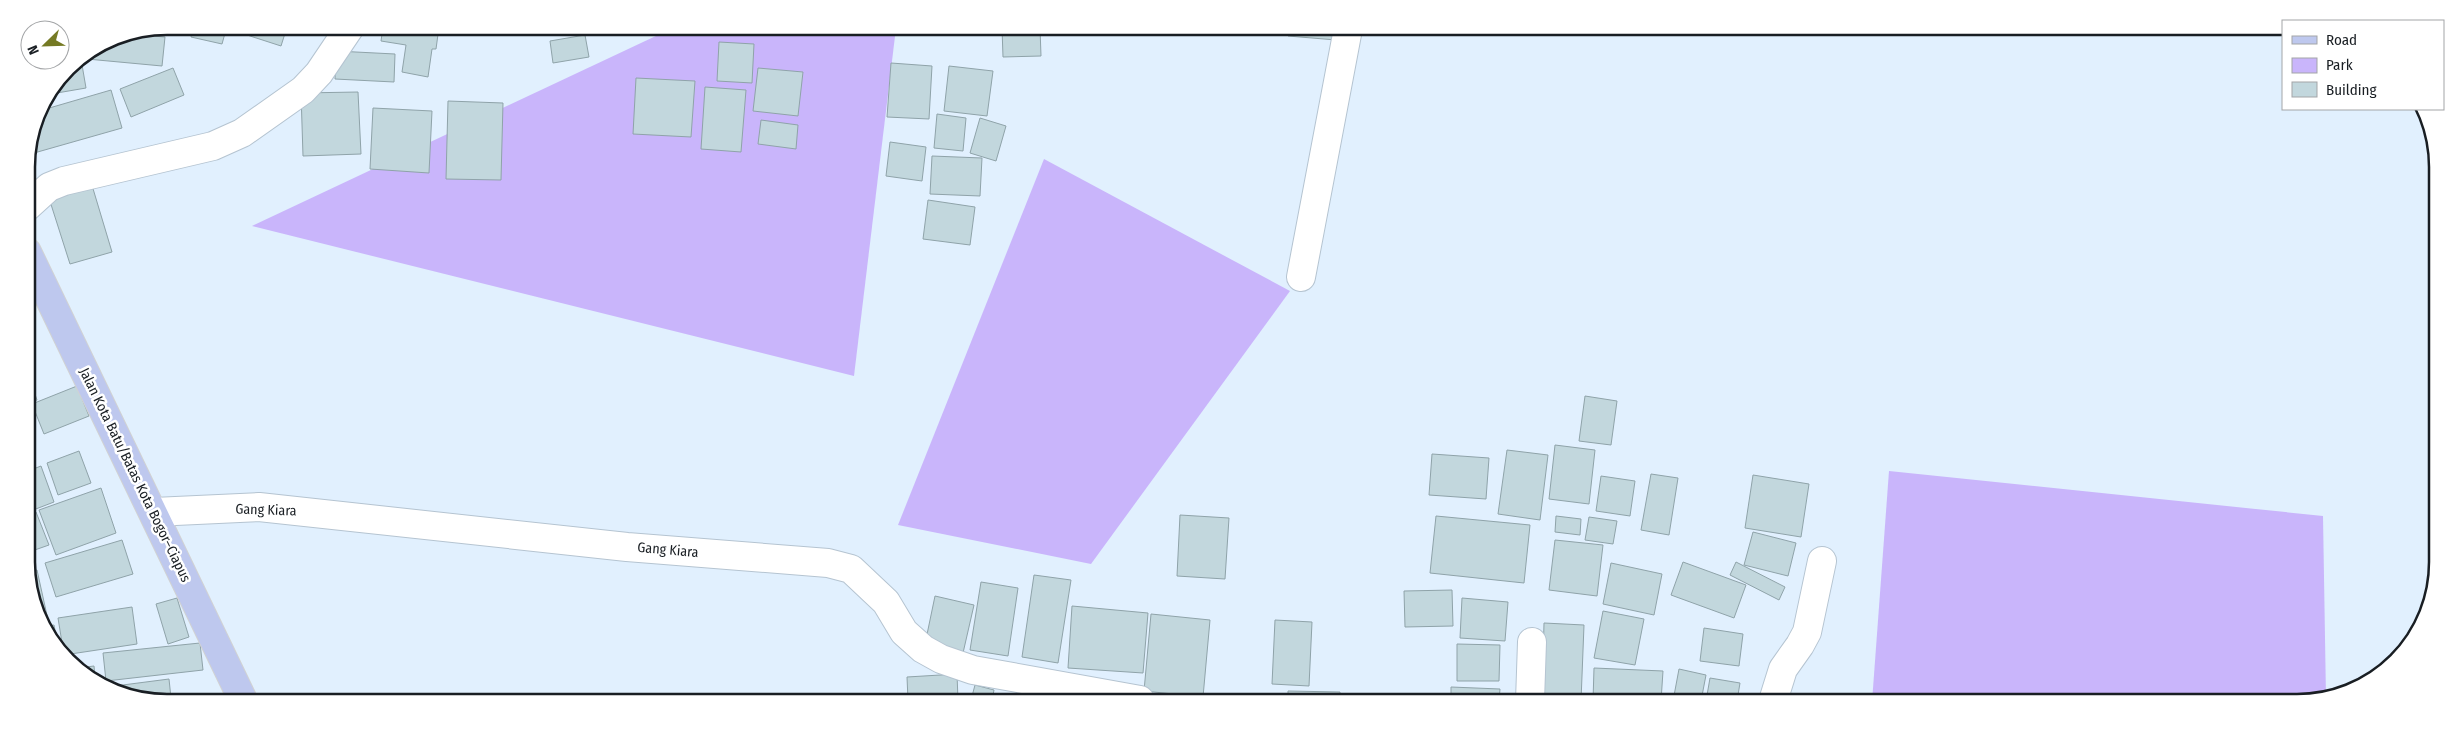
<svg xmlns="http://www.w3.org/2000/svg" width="2464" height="729" viewBox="0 0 2464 729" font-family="'Fira Sans Condensed',sans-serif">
<rect width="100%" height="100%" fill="#e1f0fe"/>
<g fill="#c9b5fb">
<polygon points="675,27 896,28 854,376 252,226"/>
<polygon points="1044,159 1290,291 1091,564 898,525"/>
<polygon points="1889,471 2323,516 2326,698 2306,702 1872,702"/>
</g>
<g fill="#c2d7dd" stroke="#8fa3a9">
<polygon points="193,26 227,26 222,44 191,37"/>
<polygon points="249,26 287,27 281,46 247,35"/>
<polygon points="383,27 439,27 436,49 432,49 428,77 402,72 406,45 381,41"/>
<polygon points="555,27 577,27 577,35 554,33"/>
<polygon points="779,28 829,28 829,34 779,30"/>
<polygon points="1002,28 1040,28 1041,56 1003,57"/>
<polygon points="1288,29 1337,29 1336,40 1288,36"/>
<polygon points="129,34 165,37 162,66 87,59 88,54 113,37"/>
<polygon points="585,35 589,57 553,63 550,41"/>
<polygon points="719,42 754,44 752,83 717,81"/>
<polygon points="336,51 395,54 394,82 335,79"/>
<polygon points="81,59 86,88 51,94 51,91 68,67"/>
<polygon points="891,63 932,66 929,119 887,117"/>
<polygon points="949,66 993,71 987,116 944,111"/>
<polygon points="173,68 184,95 131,117 120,89"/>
<polygon points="758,68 803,72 798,116 753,111"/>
<polygon points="636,78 695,81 691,137 633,134"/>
<polygon points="705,87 746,90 741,152 701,149"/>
<polygon points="111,90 122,128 27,155 39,111"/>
<polygon points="358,92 361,154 303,156 301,93"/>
<polygon points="448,101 503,103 501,180 446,179"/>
<polygon points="373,108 432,111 429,173 370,169"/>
<polygon points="937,114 966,118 963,151 934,148"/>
<polygon points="980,118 1006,126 996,161 970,153"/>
<polygon points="761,120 798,125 796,149 758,144"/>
<polygon points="890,142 926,147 922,181 886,176"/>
<polygon points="932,156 982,158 980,196 930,194"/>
<polygon points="91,182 112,252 70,264 48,195"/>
<polygon points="928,200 975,207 970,245 923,239"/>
<polygon points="28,374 37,400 28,403"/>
<polygon points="77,386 89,416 44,434 32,404"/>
<polygon points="1585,396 1617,401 1611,445 1579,441"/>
<polygon points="1555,445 1595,450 1589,504 1549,499"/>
<polygon points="1507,450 1548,455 1540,520 1498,514"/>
<polygon points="79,451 91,483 58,495 47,463"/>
<polygon points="1432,454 1489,458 1486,499 1429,495"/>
<polygon points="41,466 54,502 28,512 28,471"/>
<polygon points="1651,474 1678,478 1669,535 1641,530"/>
<polygon points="1753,475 1809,484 1801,537 1745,528"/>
<polygon points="1601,476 1635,481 1630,516 1596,511"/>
<polygon points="101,488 116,533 56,555 39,510"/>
<polygon points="36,512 49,545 29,552 28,515"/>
<polygon points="1180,515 1229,518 1225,579 1177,576"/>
<polygon points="1436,516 1530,525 1524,583 1430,573"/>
<polygon points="1556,516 1581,519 1580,535 1555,532"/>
<polygon points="1589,517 1617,521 1613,544 1585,540"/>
<polygon points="1753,532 1796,543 1788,576 1744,565"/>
<polygon points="122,540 133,574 56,597 45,563"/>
<polygon points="1555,540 1603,545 1597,596 1549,590"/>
<polygon points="1683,562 1746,585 1734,618 1671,595"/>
<polygon points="1736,562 1785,587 1779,600 1730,575"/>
<polygon points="1611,563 1662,574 1654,615 1603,604"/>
<polygon points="37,570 48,620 46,621 29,589 29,572"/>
<polygon points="1034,575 1071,580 1058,663 1022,657"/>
<polygon points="981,582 1018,588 1008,656 970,650"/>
<polygon points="1452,590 1453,626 1405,627 1404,591"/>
<polygon points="935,596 974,605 963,653 925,644"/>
<polygon points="177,598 189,637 168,644 156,604"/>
<polygon points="1462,598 1508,602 1505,641 1460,638"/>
<polygon points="1072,606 1148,613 1143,673 1068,668"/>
<polygon points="132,607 137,644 64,655 58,618"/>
<polygon points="1603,611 1644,619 1635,665 1594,658"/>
<polygon points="1151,614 1210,620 1203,697 1144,691"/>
<polygon points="1275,620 1312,622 1309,686 1272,684"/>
<polygon points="1544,623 1584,625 1581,701 1542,701"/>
<polygon points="54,625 57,641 48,626"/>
<polygon points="1704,628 1743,634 1739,666 1700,661"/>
<polygon points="200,643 203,670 106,681 103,653"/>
<polygon points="1457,644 1500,645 1499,681 1457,681"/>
<polygon points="94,666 95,677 78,668"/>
<polygon points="1594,668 1663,671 1661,701 1593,701"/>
<polygon points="1679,669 1706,675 1701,701 1673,701"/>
<polygon points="957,674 958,700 908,700 907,677"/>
<polygon points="1710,678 1740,683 1737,701 1706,701"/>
<polygon points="169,679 171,698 131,698 116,689 115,686"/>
<polygon points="975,685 994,690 992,700 971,700"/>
<polygon points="1451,687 1500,689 1499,701 1451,701"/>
<polygon points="1288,691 1340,692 1340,700 1269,700 1269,694 1288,694"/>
</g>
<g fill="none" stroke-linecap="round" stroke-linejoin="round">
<defs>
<g id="minor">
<polyline points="27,207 49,187 64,181 213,146 242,133 303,90 319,73 350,27"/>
<polyline points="1301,277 1348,29"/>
<polyline points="154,512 259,507 627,547 828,563 851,569 886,602 904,632 923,649 941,659 973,670 1140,700"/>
<polyline points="1530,701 1532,642"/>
<polyline points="1773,701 1783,669 1800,645 1807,632 1822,561"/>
</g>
<polyline id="major" points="27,252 242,698"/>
</defs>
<use href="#minor" stroke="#b5c4d1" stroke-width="30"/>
<use href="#major" stroke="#d1d2d3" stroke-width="30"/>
<use href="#minor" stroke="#fff" stroke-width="28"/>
<use href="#major" stroke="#bec8ee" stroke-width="28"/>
</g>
<g text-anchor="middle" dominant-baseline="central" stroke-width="5" stroke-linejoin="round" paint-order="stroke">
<g font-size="14" fill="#191e23" stroke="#fff">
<text transform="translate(135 475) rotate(64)">Jalan Kota Batu/Batas Kota Bogor–Ciapus</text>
<text transform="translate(266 510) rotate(2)">Gang Kiara</text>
<text transform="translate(668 550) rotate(5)">Gang Kiara</text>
</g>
</g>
<path d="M0 0H2464V729H0ZM167 35H2297A132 132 0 0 1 2429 167V562A132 132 0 0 1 2297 694H167A132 132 0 0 1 35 562V167A132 132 0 0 1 167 35Z" fill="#fff" fill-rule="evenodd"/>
<path fill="none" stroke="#191e23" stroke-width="2.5" d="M167 35H2297A132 132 0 0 1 2429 167V562A132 132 0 0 1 2297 694H167A132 132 0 0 1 35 562V167A132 132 0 0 1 167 35Z"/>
<rect x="2282" y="20" width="162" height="90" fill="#ffffff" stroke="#a3a5a7"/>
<rect x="2292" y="36" width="25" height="8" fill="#bec8ee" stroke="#a3a5a7"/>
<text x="2326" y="45" font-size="15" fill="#191e23">Road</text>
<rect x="2292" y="58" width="25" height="15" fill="#c9b5fb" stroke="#a3a5a7"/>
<text x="2326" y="70" font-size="15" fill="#191e23">Park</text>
<rect x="2292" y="82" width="25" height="15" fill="#c2d7dd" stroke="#a3a5a7"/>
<text x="2326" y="95" font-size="15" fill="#191e23">Building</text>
<g transform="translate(45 45) rotate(247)"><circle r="24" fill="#ffffff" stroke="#a3a5a7"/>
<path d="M0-4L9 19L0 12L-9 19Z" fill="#757a24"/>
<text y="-8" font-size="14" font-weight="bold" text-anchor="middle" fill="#191e23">N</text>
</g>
</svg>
